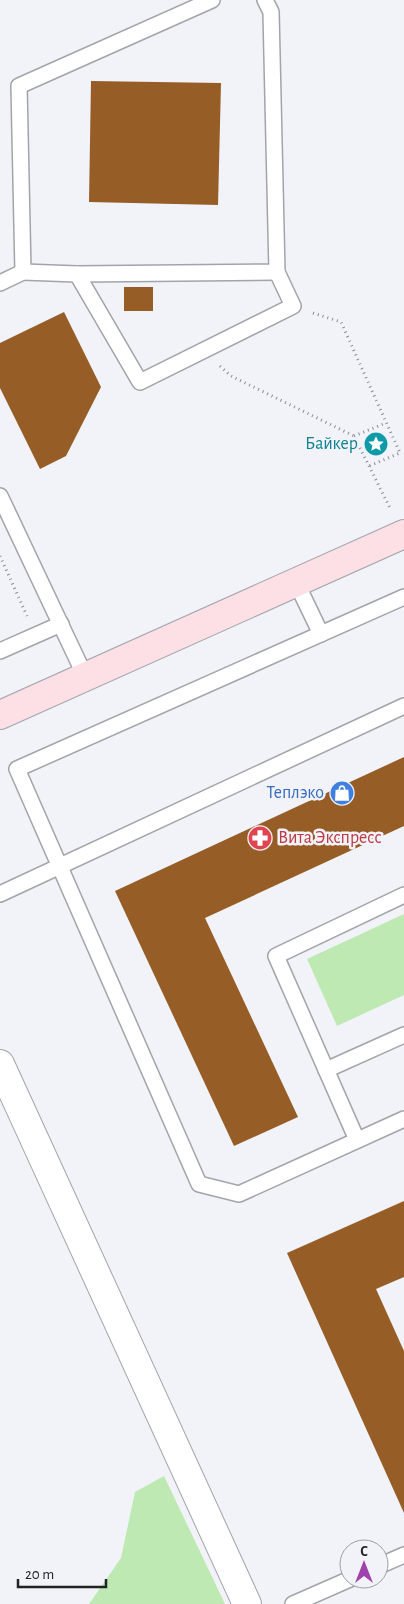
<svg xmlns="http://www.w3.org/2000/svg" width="404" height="1604" viewBox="0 0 404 1604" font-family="'Alegreya Sans',sans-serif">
<rect width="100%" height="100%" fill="#f1f3f9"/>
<g fill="#bee9b3">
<polygon points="404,914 404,995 337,1026 307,959"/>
<polygon points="164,1476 225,1604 89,1604 121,1558 135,1492"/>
</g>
<g fill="#965d27">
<polygon points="91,81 221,83 218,205 89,202"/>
<rect x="124" y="287" width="29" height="24"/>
<polygon points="64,312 101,387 66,456 40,469 0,388 0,343"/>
<polygon points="404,757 404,826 205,918 298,1117 234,1146 115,891"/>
<polygon points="404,1201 404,1277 376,1289 404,1351 404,1513 287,1253"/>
</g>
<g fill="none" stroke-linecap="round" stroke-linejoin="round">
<defs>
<g id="lane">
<polyline points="23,272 77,274 277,272 271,12 265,0"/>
<polyline points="77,274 140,382 293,306 277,272"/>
<polyline points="0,283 23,272 19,86 212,0"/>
<polyline points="0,496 85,676"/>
<polyline points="296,582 321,634"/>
<polyline points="404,597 17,769 199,1184 239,1194 404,1119"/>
<polyline points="0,651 61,624"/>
<polyline points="0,894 404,706"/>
<polyline points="326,1070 404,1035"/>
<polyline points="357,1140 276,956 404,895"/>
<polyline points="379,1566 404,1555"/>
<polyline points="293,1604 350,1579"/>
</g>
<polyline id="street" points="0,1064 247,1604"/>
<polyline id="secondary" points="0,715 404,534"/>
</defs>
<use href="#lane" stroke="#a2a4a9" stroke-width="18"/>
<use href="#street" stroke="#a2a4a9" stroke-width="30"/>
<use href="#secondary" stroke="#a2a4a9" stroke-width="30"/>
<g stroke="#8b8d91" stroke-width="3" stroke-dasharray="1 4" stroke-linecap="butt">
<polyline points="313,313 341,322 400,453 369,466"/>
<polyline points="220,366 231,376 354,436 390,508"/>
<polyline points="354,436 386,423"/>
<polyline points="0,556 27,616"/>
</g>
<use href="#lane" stroke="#fff" stroke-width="15"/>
<use href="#street" stroke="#fff" stroke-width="28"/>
<use href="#secondary" stroke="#fce0e6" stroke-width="28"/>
</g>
<defs>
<symbol id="sight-disc" viewBox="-11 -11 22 22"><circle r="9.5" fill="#0f9aa8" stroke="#f1f3f9"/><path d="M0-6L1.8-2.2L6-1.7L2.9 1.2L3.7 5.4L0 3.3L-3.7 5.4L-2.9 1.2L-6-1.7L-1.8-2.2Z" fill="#fff"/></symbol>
<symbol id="shop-disc" viewBox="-11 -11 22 22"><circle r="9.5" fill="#3f7fe0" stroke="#f1f3f9"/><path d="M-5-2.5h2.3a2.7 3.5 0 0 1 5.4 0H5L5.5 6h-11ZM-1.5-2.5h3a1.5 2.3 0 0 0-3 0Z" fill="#fff"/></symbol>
<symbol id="pharmacy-disc" viewBox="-11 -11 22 22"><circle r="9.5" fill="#e0444e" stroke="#f1f3f9"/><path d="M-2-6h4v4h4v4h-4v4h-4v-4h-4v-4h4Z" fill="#fff"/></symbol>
</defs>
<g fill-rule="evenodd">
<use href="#sight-disc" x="362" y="430" width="28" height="28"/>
<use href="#shop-disc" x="328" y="779" width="28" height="28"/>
<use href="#pharmacy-disc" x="246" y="824" width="28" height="28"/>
</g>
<g text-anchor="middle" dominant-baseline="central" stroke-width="5" stroke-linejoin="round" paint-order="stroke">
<g font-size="18" fill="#0d838f" stroke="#f1f3f9" text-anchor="end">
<text x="358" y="444">Байкер</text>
</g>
<g font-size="18" fill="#366cbe" stroke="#f1f3f9" text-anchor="end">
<text x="324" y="793">Теплэко</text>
</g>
<g font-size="18" fill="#be3a42" stroke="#f1f3f9" text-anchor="start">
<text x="278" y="838">Вита Экспресс</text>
</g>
</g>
<g transform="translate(364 1564)"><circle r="24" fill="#f1f3f9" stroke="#9e9fa4"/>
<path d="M0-4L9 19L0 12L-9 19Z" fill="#9f42ab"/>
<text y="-8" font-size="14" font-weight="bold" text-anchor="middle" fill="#212224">С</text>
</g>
<path d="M18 1579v8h88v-8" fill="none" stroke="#212224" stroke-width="2.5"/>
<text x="25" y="1579" font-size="15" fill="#212224" stroke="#f1f3f9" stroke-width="4" paint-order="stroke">20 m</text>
</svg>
